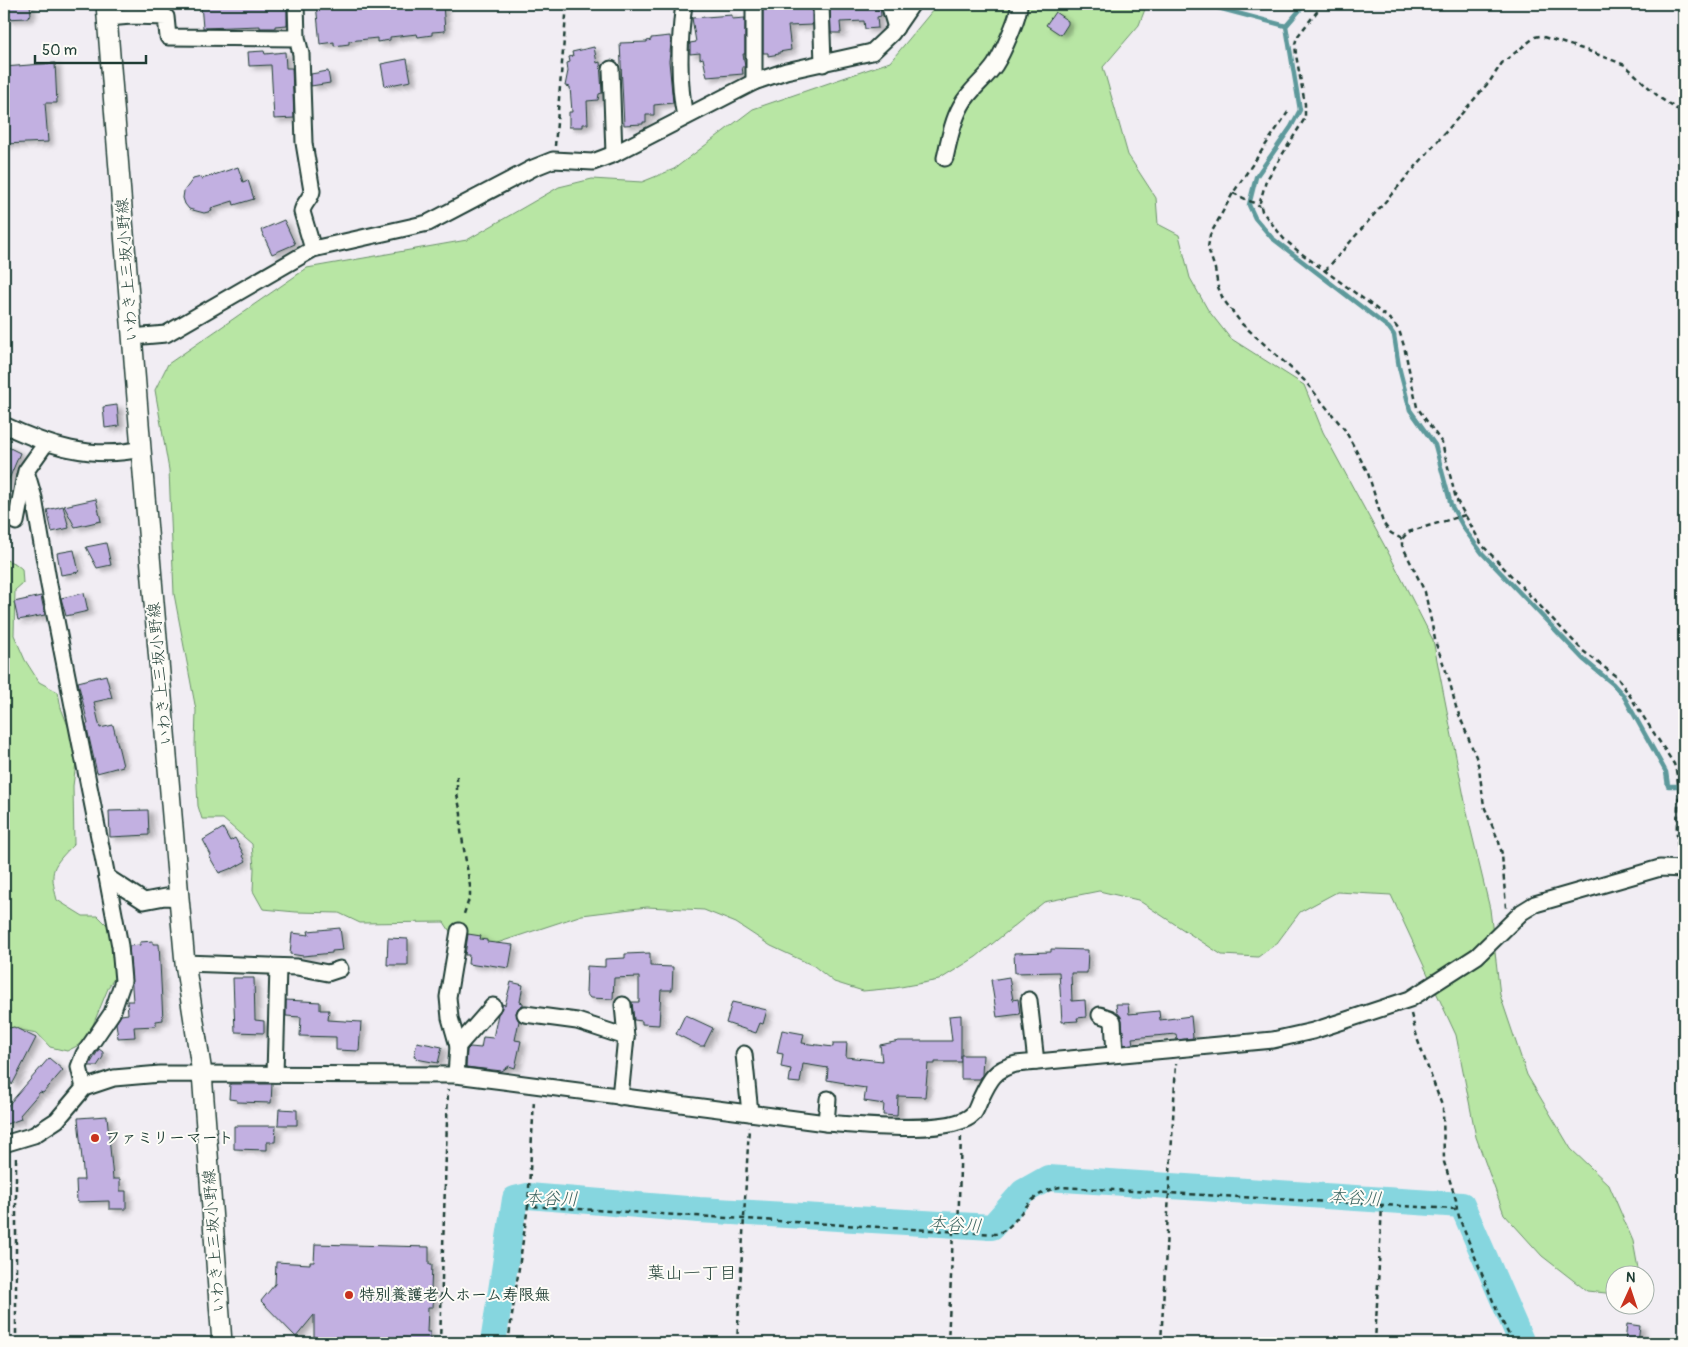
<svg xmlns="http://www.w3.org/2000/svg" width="1688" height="1347" viewBox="0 0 1688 1347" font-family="Pangolin,'Klee One',sans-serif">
<defs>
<filter id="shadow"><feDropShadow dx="5" dy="3" stdDeviation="2.5" flood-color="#0004"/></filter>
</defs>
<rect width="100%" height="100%" fill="#f1edf3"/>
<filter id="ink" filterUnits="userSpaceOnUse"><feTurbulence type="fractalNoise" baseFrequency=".02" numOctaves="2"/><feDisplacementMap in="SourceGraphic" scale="10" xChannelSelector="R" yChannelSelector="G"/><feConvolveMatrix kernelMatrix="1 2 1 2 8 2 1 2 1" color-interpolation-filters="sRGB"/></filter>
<g filter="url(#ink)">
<g fill="#b8e6a4" stroke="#6c926c">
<polygon points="938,4 1147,4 1139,25 1103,67 1128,155 1156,198 1158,224 1179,235 1190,278 1208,310 1230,338 1304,385 1323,432 1389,554 1433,640 1469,822 1490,909 1500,995 1527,1075 1571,1149 1609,1185 1633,1241 1639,1274 1616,1274 1615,1294 1587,1291 1542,1256 1504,1214 1476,1137 1456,1035 1391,895 1337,892 1300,912 1277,943 1258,957 1222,955 1138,900 1099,891 1044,902 976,957 939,980 895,988 863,991 834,982 814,966 771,946 736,923 704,910 647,907 582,915 497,943 479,946 461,941 451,933 444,922 360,923 339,913 296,912 263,909 253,891 254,869 252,844 223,819 202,819 198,806 195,746 196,710 174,594 169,470 155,390 168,364 307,268 467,240 559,187 592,179 642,182 674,169 753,109 890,62"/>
<path d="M4,559L16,564L22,569L23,583L15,590L14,635L25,660L39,682L58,692L61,708L70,731L77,755L73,786L74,844C52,867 49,869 57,900L83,916H98L108,926L113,949L115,977L109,986L88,1037L77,1046L67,1051L50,1047L37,1033L4,1027Z"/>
</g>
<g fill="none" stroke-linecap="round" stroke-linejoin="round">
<g stroke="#5d999b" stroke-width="4.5">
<polyline points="1203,4 1286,26"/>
<polyline points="1305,4 1286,26 1300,110 1291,127 1256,177 1249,205 1255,218 1272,238 1389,328 1394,335 1399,367 1410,410 1435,445 1451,505 1465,530 1482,553 1583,659 1613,684 1623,695 1666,772 1668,786 1684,786"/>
</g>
<polyline stroke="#86d6df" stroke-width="26" points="493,1343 515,1199 528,1196 699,1210 992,1227 1023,1192 1048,1178 1462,1205 1522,1343"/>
</g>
<g fill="#c2b0e1" stroke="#1f3d34" filter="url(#shadow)">
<polygon points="4,4 30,4 31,15 28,16 28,18 4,19"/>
<polygon points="201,4 287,4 287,25 275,26 275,28 260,28 260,26 203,28"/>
<polygon points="316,4 443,4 445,31 432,32 432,35 418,37 417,34 390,37 390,40 377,42 377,38 349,41 349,44 334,46 334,42 320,44"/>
<polygon points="763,4 804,4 804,6 812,6 812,25 788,26 791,50 779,52 779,54 768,56 768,53 763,53"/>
<polygon points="832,4 880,4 881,16 877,17 878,28 865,29 864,21 840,22 841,33 831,33 830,5"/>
<polygon points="1055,12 1068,21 1068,24 1061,35 1046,25"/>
<polygon points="732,15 732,19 745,18 745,54 743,54 745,67 742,67 743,74 707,77 703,58 700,59 700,53 690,54 690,43 696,42 692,18"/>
<polygon points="670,36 671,44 669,61 673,103 654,105 654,115 646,115 646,122 643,122 643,124 624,125 620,43 647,42 647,41 651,40 651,38"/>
<polygon points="594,47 597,63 600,62 602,93 599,94 598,100 587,101 588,124 583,124 583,127 569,127 569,112 572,112 570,87 565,86 568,71 567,63 570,62 569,57 573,56 572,52"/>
<polygon points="264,51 265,54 285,52 286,68 292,68 294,118 274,119 271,65 249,66 248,52"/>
<polygon points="407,59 411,81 385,86 381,64"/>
<polygon points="55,63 57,103 45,103 48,142 4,144 4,67"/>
<polygon points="328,71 330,83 311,86 311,74"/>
<polygon points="238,167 243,182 248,180 254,199 234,205 233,201 211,208 212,211 204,213 189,209 185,204 183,198 184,191 193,179 201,177 202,179"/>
<polygon points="284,220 295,244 272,254 261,230"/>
<polygon points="117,405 119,426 105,428 103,407"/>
<polygon points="4,445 20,453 4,491"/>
<polygon points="96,499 101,521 75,527 64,506"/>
<polygon points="63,506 69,528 52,532 47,510"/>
<polygon points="106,543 111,565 97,568 86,547"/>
<polygon points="74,550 79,572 61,575 57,553"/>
<polygon points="84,593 88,611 66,616 61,598"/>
<polygon points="41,596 45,615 18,620 14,602"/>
<polygon points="106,675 112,698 94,702 100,728 113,725 123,766 97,773 86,724 88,724 78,682"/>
<polygon points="148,810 149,835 110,837 109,811"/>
<polygon points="223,828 230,841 235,838 244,855 243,856 246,861 232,869 232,868 219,873 209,856 211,855 203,840"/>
<polygon points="340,928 343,950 332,951 332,953 303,956 290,954 292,933 309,935 308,931"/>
<polygon points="468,934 481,936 480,939 487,940 487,942 513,945 509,968 483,964 482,966 468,964 469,955 465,955"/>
<polygon points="388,938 408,939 408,965 387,965"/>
<polygon points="153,941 153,944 159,944 163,1020 156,1021 156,1026 134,1027 135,1037 118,1038 116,1023 121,1015 128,1014 127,1001 133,1001 129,946 140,945 140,942"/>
<polygon points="1051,949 1088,950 1087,973 1071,973 1072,1001 1085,1000 1086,1017 1077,1018 1078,1021 1062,1022 1059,972 1015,973 1014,953 1051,952"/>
<polygon points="650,953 650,966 673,967 672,990 661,990 659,1025 642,1024 642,1021 634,1020 632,1002 639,1002 639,977 614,978 613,999 590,998 586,993 587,966 605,967 605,959 625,958 625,954"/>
<polygon points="1009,977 1013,1000 1018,999 1020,1014 997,1017 991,980"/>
<polygon points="233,978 254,978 255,1020 264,1021 264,1033 235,1032"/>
<polygon points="511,982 523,985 520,1002 523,1003 523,1005 518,1008 516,1013 519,1021 515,1040 521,1041 515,1068 509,1066 502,1071 466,1067 467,1050 470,1047 481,1048 483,1037 493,1038 498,1014 502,1008 502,1004 505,1005"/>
<polygon points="286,1000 320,1002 320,1010 329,1010 328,1020 361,1022 359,1051 336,1050 336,1037 300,1036 301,1017 286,1016"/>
<polygon points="732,1002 767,1010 763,1024 760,1023 756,1033 726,1023"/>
<polygon points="1116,1004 1128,1004 1129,1014 1159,1011 1160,1020 1191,1016 1193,1038 1177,1040 1176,1034 1132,1038 1133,1044 1124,1045 1122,1020 1117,1012"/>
<polygon points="685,1015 713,1028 704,1046 700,1046 676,1034"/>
<polygon points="961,1015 961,1062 935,1062 935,1064 928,1064 925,1097 898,1096 897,1116 883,1115 884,1104 864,1101 866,1088 845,1085 845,1083 827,1080 828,1068 803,1064 800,1083 789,1082 791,1069 781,1067 783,1054 777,1053 782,1030 804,1034 802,1043 833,1047 833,1043 847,1043 846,1057 882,1061 880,1045 899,1041 952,1041 949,1016"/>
<polygon points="14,1027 36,1038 12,1085 4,1068 4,1029"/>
<polygon points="417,1042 442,1047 438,1063 416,1059 417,1057 414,1056"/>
<polygon points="99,1049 103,1052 103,1057 97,1066 89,1066"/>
<polygon points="961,1055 983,1055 982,1075 980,1079 961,1079"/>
<polygon points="49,1058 63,1070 43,1093 40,1092 20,1115 21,1119 4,1125 4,1110"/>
<polygon points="230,1084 272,1084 271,1103 237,1102 237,1100 229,1099"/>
<polygon points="279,1109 297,1110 297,1125 278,1125"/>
<polygon points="107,1116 113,1179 120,1179 120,1191 126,1191 126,1209 109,1209 109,1201 77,1202 76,1180 84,1180 78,1118"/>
<polygon points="234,1126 276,1126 275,1142 267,1142 267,1150 234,1149"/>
<polygon points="315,1244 429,1247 429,1264 432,1264 431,1290 434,1290 433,1307 428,1307 427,1332 430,1332 430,1343 314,1343 314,1315 296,1337 261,1301 275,1284 276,1262 310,1264 310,1262 314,1262"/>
<polygon points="1627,1324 1640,1326 1638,1343 1625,1343"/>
</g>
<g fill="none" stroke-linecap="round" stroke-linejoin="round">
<defs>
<g id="minor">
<path d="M296,4L297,38L301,54L304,143L312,191C311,199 303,203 302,212L313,249"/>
<path d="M684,4C679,41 678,80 685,117"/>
<polyline points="754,4 754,82"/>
<polyline points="821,4 823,64"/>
<polyline points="889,4 896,28"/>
<polyline points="108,18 131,16 166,17 168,37 297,38"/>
<polyline points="611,69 614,154"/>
<path d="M945,158C949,141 952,122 961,106C969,90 985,80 995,65C1002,54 1020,15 1019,4"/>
<polyline points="132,337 166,334 313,249 428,223 533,168 553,160 593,162 614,154 754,82 786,71 872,52 892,33 912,4"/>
<path d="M4,425C48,446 92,460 141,449"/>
<polyline points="46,443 26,471 34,498 49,585 107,877 144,901 165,897 179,898"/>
<polyline points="16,522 25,475"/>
<polyline points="185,963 297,967 328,973 340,969"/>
<polyline points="1029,1000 1036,1062"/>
<polyline points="525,1014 577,1021 626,1037"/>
<polyline points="1100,1015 1109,1018 1113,1021 1115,1054"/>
<polyline points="458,1046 450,1018 448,997 459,931"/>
<polyline points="744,1054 750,1113"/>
<polyline points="275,1074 278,967"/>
<polyline points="456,1075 458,1046 493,1006"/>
<polyline points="84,1088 79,1067 84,1054 112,1013 123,981 120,946 107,877"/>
<polyline points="620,1097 626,1037 623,1005"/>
<polyline points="826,1123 828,1099"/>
<path d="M4,1144L34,1135L57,1120L84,1088L114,1078L160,1074L456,1075L826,1123C855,1125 953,1136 973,1114C976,1111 978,1104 980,1100C989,1081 994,1069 1016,1064L1273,1040L1313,1031L1410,999L1477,956L1522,912L1535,904L1660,868L1684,869"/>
</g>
<polyline id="major" points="106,4 141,449 179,898 185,963 202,1073 222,1343"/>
</defs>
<use href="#minor" stroke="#1f3d34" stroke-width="19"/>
<use href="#major" stroke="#1f3d34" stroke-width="22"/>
<g stroke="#1f3d34" stroke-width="2.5" stroke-dasharray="5 4" stroke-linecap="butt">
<path d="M1323,4L1297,37L1295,44L1296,55L1305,104V118L1266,181L1260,202L1262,211L1284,239L1298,251L1369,303L1392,321L1399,330L1404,346L1417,407L1442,443L1456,499L1482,545L1583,651L1617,677L1628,693L1674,764C1681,785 1678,802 1677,823C1676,834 1678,845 1679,855"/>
<polyline points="1288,112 1233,193 1210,235 1208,248 1215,269 1218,287 1223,299 1242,324 1304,380 1345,430 1368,473 1383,523 1391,533 1402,539"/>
<polyline points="555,146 567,4"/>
<polyline points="1233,193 1260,206"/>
<polyline points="1325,271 1490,81 1502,63 1535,37 1540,36 1586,50 1625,65 1660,98 1684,114"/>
<polyline points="1465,515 1408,532 1402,539 1402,545 1425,592 1436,644 1449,679 1456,707 1476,757 1479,768 1484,806 1499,842 1502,854 1506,908"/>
<polyline points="457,776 457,794 461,814 461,831 470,886 470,896 463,917"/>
<polyline points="1411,1014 1418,1041 1443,1108 1444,1162 1456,1200 1457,1209 1460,1220 1497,1311 1513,1343"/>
<polyline points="528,1206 534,1100"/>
<polyline points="958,1232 961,1135"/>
<polyline points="16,1343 16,1156"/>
<polyline points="440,1343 448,1089"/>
<path d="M508,1343L528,1206L995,1234C1014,1230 1020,1209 1035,1198C1042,1192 1051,1189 1060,1187L1457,1209"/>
<polyline points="737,1343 749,1127"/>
<polyline points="948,1343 953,1232"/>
<polyline points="1161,1343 1176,1063"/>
<polyline points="1375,1343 1382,1205"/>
</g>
<use href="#minor" stroke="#fdfcf7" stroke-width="15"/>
<use href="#major" stroke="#fdfcf7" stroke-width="19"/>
</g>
</g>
<g fill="#c8321e" stroke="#fdfcf7" stroke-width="2">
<circle cx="95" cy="1138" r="5"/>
<circle cx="349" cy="1295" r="5"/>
</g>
<g text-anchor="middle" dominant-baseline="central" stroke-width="4" stroke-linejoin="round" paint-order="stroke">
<g font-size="16" fill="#1f3d34" stroke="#fdfcf7">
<text transform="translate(127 270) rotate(-94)">いわき上三坂小野線</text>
<text transform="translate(160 674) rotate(-95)">いわき上三坂小野線</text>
<text transform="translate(214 1241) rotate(-94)">いわき上三坂小野線</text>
</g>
<g font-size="16" font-weight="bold" fill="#1f3d34" stroke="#fdfcf7" text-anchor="start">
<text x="105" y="1138">ファミリーマート</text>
<text x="359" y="1295">特別養護老人ホーム寿限無</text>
</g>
<g font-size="18" font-style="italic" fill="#39635f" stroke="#fdfcf7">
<text transform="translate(1355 1198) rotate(4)">本谷川</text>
<text transform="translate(551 1199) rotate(1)">本谷川</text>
<text transform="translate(955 1225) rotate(4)">本谷川</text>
</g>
<g font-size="18" fill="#1f3d34" stroke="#fdfcf7">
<text x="692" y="1273">葉山一丁目</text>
</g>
</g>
<rect width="1688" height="1347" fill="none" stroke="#fdfcf7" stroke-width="20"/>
<rect x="10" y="10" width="1668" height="1327" fill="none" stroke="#1f3d34" stroke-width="2" filter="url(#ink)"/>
<g transform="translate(1630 1290) rotate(3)"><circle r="24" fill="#fdfcf7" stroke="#a4b0a9"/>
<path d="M0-4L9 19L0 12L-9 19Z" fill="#c8321e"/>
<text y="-8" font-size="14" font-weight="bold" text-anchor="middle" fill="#1f3d34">N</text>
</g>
<path d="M35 55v8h111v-8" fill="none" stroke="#1f3d34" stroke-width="2.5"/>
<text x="42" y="55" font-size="15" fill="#1f3d34" stroke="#fdfcf7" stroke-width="4" paint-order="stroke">50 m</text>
</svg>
